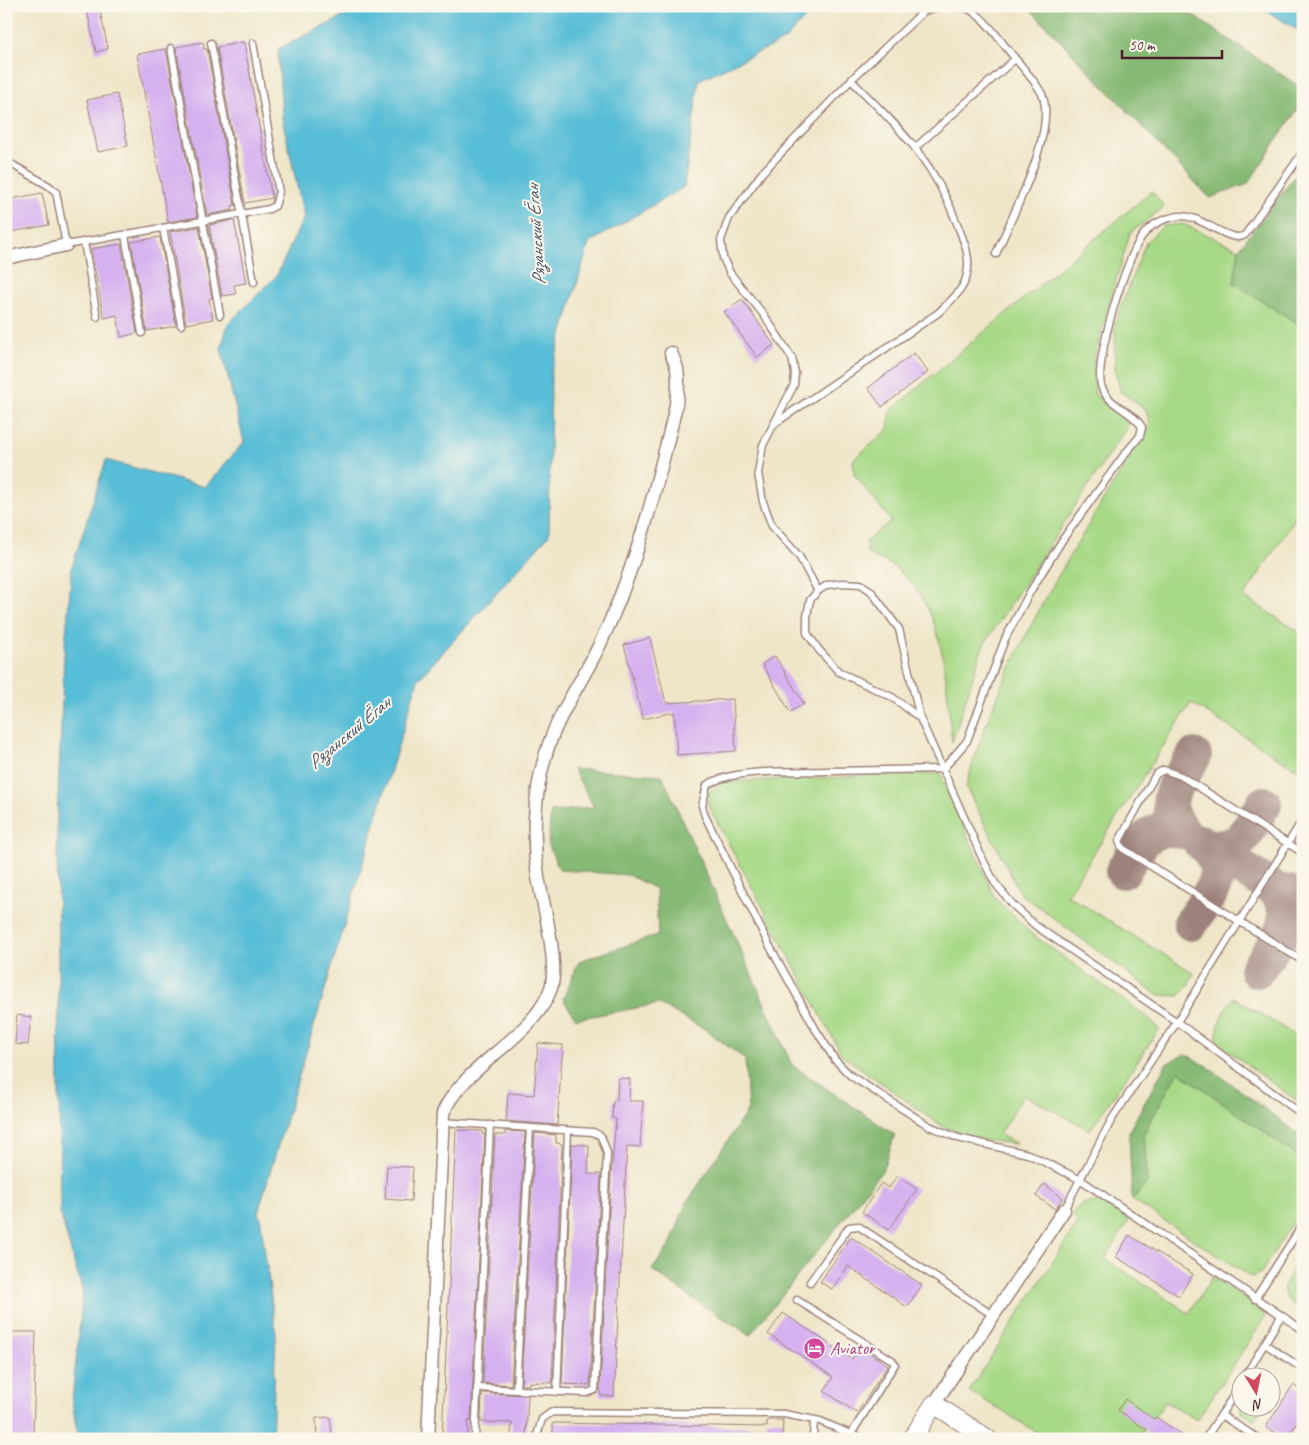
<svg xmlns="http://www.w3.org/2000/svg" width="1309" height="1445" viewBox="0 0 1309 1445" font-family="Caveat,sans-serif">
<rect width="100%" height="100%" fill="#fbf7ec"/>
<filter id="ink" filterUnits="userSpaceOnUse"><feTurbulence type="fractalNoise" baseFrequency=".02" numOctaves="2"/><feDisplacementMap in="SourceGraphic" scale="10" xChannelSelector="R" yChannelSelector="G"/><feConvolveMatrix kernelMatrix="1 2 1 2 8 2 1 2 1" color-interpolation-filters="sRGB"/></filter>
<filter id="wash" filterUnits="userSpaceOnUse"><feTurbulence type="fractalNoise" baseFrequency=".0096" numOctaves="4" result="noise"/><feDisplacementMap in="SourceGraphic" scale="20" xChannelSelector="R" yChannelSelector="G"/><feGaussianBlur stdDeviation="1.12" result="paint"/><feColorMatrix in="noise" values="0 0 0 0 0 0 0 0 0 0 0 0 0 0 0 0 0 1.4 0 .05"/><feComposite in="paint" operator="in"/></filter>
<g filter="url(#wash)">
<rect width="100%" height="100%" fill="#efe6c9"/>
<g fill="#a8d987" stroke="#797c59">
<path d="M1152,191L1164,207L1130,233L1094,357L1095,395L1129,424L983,646L952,742C945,682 948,610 896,568C888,562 877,558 868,554L865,542L891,521L854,474L853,460L888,430L891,410Z"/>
<path d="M1183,224L1239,249L1234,283L1303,327V506L1244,597L1303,634V773L1191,703L1067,895L1194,973L1188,986L1179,996L1157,995L1020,893L966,787C1001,655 1080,540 1150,424L1146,410L1121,392L1115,371V322L1146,242L1163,226Z"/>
<polygon points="940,773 995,898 1033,935 1151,1020 1159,1030 1090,1130 1024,1095 999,1134 1017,1144 982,1140 942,1126 842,1055 708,805 709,792 722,782"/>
<path d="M1233,997L1303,1040V1105L1217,1043C1216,1024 1223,1012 1233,997Z"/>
<polygon points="1178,1071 1303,1160 1303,1188 1301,1192 1303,1206 1261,1273 1251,1277 1132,1200 1147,1183 1144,1133"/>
<path d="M1102,1202L1113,1207L1129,1220L1105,1259L1189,1313L1212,1277L1264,1311V1319L1197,1420L1166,1402L1139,1435L1144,1439H1048L969,1391L1078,1223L1072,1215C1079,1202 1089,1202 1102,1202Z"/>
<path d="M1296,1264L1303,1269V1312C1277,1295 1280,1288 1296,1264Z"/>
<polygon points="1241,1401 1242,1408 1262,1408 1254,1420 1241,1412"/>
</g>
<g fill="#86b974" stroke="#686c50">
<polygon points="1027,6 1179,6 1303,89 1303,101 1248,184 1210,198"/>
<polygon points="1303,166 1303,327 1234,283 1239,249"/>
<polygon points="573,769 662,775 792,1065 895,1135 882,1171 750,1335 696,1301 652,1270 670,1245 686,1204 748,1110 745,1059 706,1030 659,1004 576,1019 563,999 579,961 658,935 656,889 628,875 560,870 548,845 551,812 594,807"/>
<polygon points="1185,1054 1207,1066 1303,1137 1303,1160 1178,1071 1144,1133 1147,1183 1132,1200 1129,1131 1166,1064"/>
</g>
<g fill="#58bdd6" stroke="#516e80">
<polygon points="365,6 816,6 785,40 699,80 684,187 589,243 551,372 549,535 418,680 259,1209 276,1334 272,1439 78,1439 72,1400 83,1293 60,1213 57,822 64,656 72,567 106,460 205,487 244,442 221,349 228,324 277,275 304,217 282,118 278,49"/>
<polygon points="1258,6 1303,6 1303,33"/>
</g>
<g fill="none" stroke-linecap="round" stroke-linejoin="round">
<g stroke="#9c827a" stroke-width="36">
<polyline points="1200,842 1303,907"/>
<path d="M1123,871C1137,848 1151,821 1182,831C1157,802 1177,783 1194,756"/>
<path d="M1191,923C1208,896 1232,872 1204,845C1241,855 1247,831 1264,804"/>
<path d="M1257,970C1275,942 1298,924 1277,891L1289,893"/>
</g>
</g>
<g id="blocks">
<g fill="#d5b1ef">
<polygon points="86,6 99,6 108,49 96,52"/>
<polygon points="203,42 204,49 207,49 235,205 232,206 233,210 207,215 176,47"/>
<polygon points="244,42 272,198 245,203 217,47"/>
<polygon points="166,49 197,217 168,222 137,54"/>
<polygon points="117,94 128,146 98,152 87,100"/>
<polygon points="42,193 49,225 11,232 9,225 6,226 6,200"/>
<polygon points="234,220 246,283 234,285 236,294 222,296 209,225"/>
<polygon points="199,227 212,298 209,299 213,319 186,324 170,232"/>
<polygon points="160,237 176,326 147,331 131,242"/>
<polygon points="121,244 137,333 121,337 117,315 104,318 91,249"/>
<polygon points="742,299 774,345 757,357 724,312"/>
<polygon points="914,353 928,372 882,407 868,388"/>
<polygon points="650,638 666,703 733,699 736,751 677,755 674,712 643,719 624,645"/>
<polygon points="775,656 804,704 790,712 762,664"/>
<polygon points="17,1015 31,1017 28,1045 15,1044"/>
<polygon points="538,1043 563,1045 557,1125 506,1121 508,1093 534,1095"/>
<polygon points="618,1078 630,1079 629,1101 643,1101 640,1147 627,1146 614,1396 601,1396 600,1386 611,1175 616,1119 612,1118 613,1100 617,1100"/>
<polygon points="456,1130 482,1131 482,1134 485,1134 471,1421 468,1421 468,1439 442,1439"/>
<polygon points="505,1131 525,1132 511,1385 483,1383 495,1135 505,1135"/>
<polygon points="535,1133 556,1135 556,1143 562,1144 552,1383 529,1382 529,1385 521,1385"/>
<polygon points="572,1144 589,1145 588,1174 601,1174 590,1385 562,1384"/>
<polygon points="387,1166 413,1167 411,1201 385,1199"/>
<polygon points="897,1176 917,1189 889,1230 862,1212 881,1183 889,1188"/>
<polygon points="1044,1184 1063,1198 1055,1209 1036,1196"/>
<polygon points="1129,1235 1193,1274 1179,1296 1116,1257"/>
<polygon points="851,1237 922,1285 907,1307 848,1266 832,1289 820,1282"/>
<polygon points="783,1313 852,1359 860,1347 888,1365 857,1413 824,1391 833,1377 768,1334"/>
<polygon points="6,1332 36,1332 33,1439 6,1439"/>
<polygon points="1293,1385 1303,1392 1303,1415 1286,1439 1266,1427"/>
<polygon points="482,1393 528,1395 526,1439 511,1439 512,1423 481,1422"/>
<polygon points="1125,1399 1154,1419 1156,1417 1188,1439 1141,1439 1147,1430 1118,1410"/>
<polygon points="330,1417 332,1437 317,1437 316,1418"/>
<polygon points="767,1420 783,1420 782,1439 553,1439 553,1423 767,1427"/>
</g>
</g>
</g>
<g filter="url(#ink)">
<use href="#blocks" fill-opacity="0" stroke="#9c827a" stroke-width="1"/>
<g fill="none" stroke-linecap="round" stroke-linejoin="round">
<defs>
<g id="lane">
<path d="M959,6C977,8 994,32 1005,46C1014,58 1036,81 1042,94C1058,131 1011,218 996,254"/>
<polyline points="211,43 254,282"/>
<polyline points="171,48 220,315"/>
<polyline points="916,147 1015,59"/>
<path d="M1303,152L1245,235C1230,245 1201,214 1179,216C1165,218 1152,223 1143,235C1127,255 1092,365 1102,388C1109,406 1133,411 1142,427L1140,436L1124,455L1063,539L1030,592L1005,639L967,741L943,769C905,770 866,770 828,771C796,772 733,768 707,785L702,806L705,816L768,943L816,1030L835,1060L851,1076L929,1126L958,1138L1028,1154L1081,1180L1303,1330"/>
<polyline points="6,161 49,186 56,192 66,245 269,209 275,206 279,192 253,43"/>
<polyline points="163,228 181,325"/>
<polyline points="125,235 142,333"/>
<polyline points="84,242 97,317"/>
<path d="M774,424L938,313C949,302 964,291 967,274C971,257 964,242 958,226C933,159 901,130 851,80"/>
<polyline points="818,591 799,556 772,526 763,502 758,473 763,445 794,385 795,373 792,358 764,315 730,273 723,258 721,240 729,218 762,173 854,77 924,11 943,6"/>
<polyline points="920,718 892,697 839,672 819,650 807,633 807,616 810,600 818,591 827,585 842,583 861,584 871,591 899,629 920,718 983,860 995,883 1013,905 1036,926 1177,1022 1303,1115"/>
<polyline points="1303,853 1181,776 1164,770 1156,774 1119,841 1122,848 1303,961"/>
<polyline points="442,1122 593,1132 601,1136 607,1153 595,1390 587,1393 477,1388"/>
<polyline points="1064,1210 1112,1119 1177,1022 1303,819"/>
<polyline points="810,1282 849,1227 858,1226 994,1316"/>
<polyline points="1255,1299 1303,1224"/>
<polyline points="797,1300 892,1360 895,1364 848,1439"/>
<polyline points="1265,1344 1303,1369"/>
<polyline points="1244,1378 1281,1316"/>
<polyline points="1242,1382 1221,1415 1259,1439"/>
<polyline points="516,1390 530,1128"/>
<polyline points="557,1392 568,1131"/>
<polyline points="475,1439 490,1125"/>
<polyline points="536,1439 542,1419 552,1412 784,1414 820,1421 862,1439"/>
<polyline points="813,1439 814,1420"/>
<polyline points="1205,1439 1221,1415"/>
</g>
<g id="street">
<polyline points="6,258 66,245"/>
<polyline points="934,1404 1064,1210"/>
<path d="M428,1439L443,1113C463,1065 535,1037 551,988C559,963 543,904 538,877C532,838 534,794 545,757C556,716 582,682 600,644C630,581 649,515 666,447C672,423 681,394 677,369C676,364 673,358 671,353"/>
</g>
<polyline id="secondary" points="912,1439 934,1404 988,1439"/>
</defs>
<use href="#lane" stroke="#9c827a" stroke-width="9"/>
<use href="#street" stroke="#9c827a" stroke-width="15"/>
<use href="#secondary" stroke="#9c827a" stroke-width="20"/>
<use href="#lane" stroke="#fff" stroke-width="6"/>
<use href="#street" stroke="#fff" stroke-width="12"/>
<use href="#secondary" stroke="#fff" stroke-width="18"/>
</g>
</g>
<defs>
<symbol id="hotel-disc" viewBox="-11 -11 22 22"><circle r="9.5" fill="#d1479c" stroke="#fbf7ec"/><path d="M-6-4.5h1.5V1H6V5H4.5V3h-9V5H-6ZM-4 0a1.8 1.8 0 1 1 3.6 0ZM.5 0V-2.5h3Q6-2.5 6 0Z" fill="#fff"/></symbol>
</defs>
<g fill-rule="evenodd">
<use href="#hotel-disc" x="802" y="1336" width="25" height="25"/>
</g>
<g text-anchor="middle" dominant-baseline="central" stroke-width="4" stroke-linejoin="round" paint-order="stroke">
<g font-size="18" fill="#b23c85" stroke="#fbf7ec" text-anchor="start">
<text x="830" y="1348">Aviator</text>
</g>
<g font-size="19" font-style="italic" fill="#4f5667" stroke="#fbf7ec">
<text transform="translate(536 235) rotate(-94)">Рязанский Ёган</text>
<text transform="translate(349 733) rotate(-40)">Рязанский Ёган</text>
</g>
</g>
<rect width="1309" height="1445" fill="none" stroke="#fbf7ec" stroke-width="25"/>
<g transform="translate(1256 1392) rotate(170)"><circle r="24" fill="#fbf7ec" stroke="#b4a19f"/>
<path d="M0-4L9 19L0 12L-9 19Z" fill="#d1495b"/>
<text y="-8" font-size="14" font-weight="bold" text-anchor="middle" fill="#4a1f2b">N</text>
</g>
<path d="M1122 50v8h100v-8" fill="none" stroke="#4a1f2b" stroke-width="2.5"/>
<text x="1129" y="50" font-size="15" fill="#4a1f2b" stroke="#fbf7ec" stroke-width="4" paint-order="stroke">50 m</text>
</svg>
